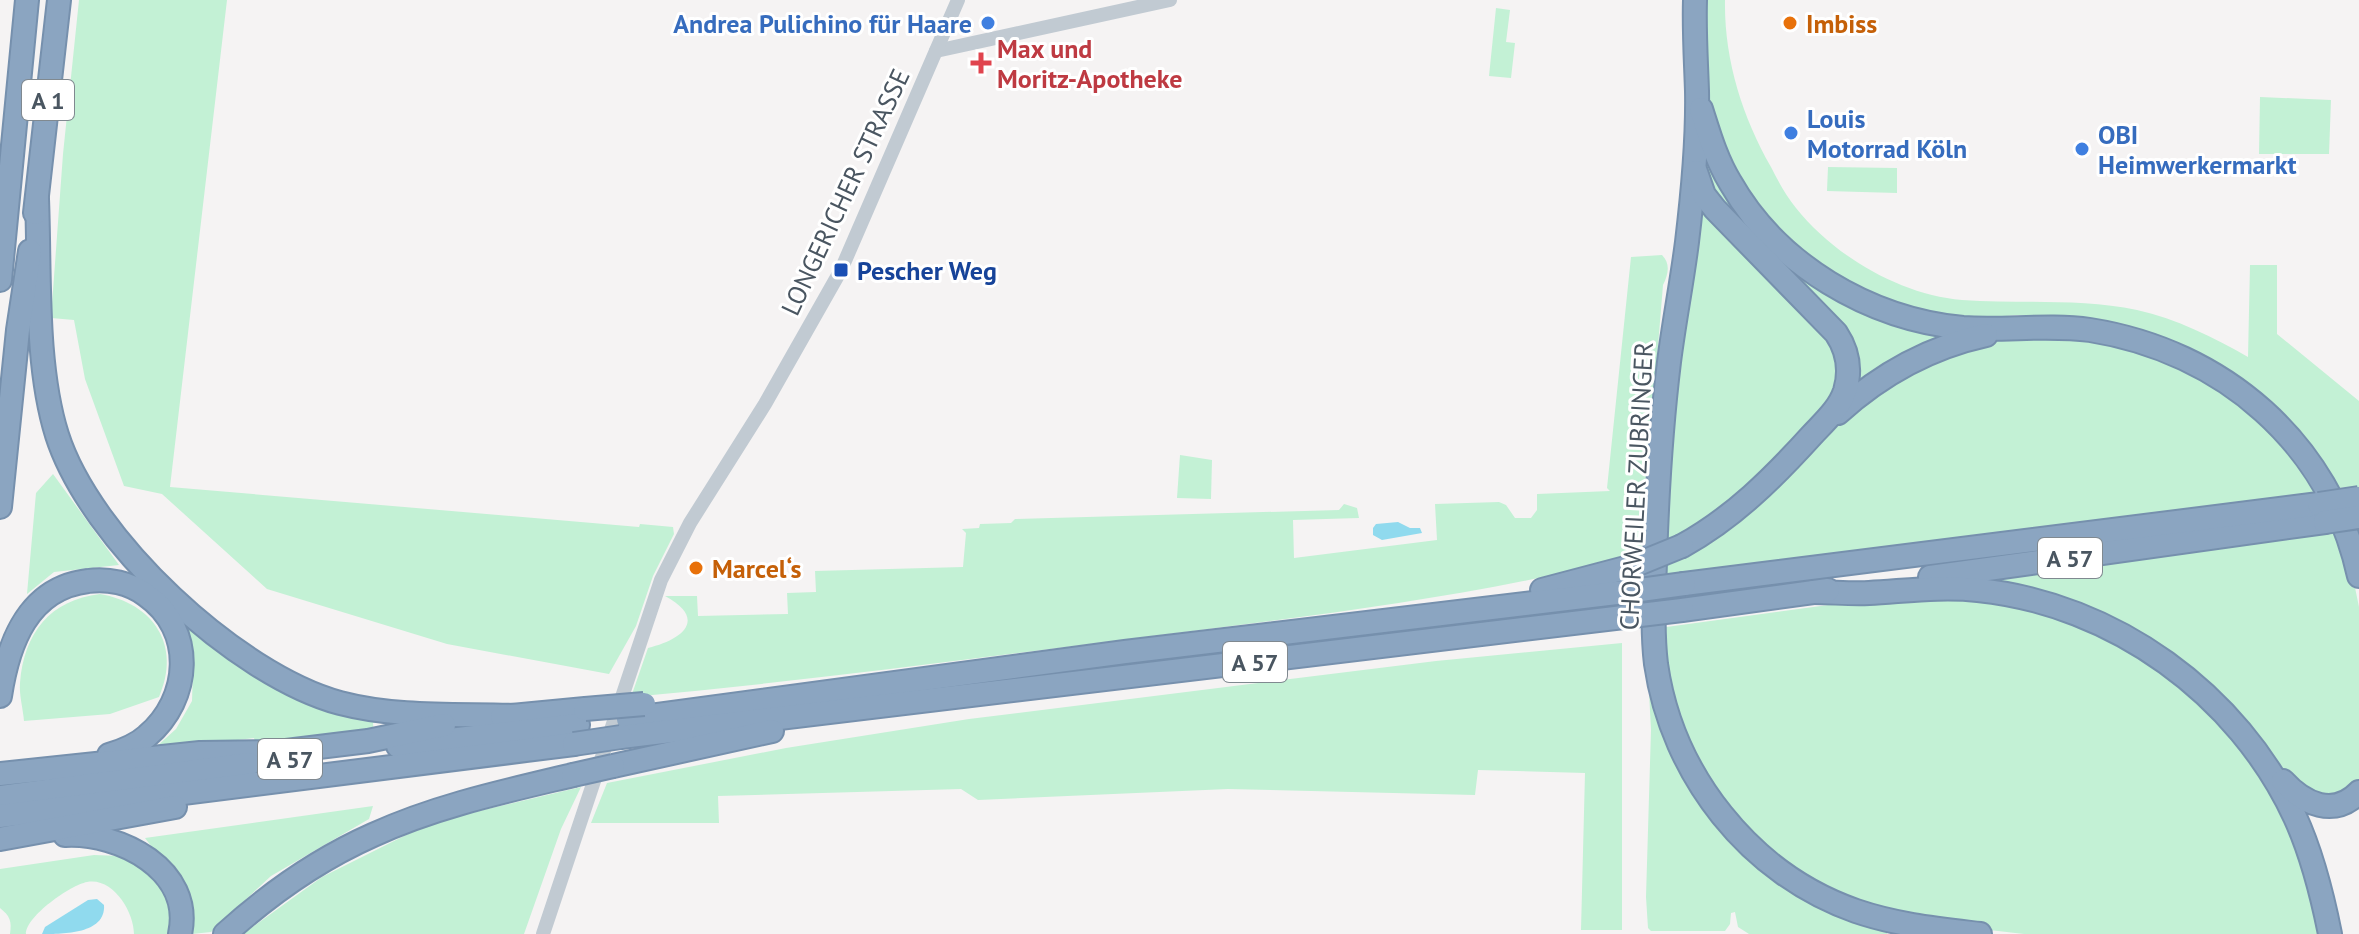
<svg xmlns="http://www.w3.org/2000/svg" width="2359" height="934" viewBox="0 0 2359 934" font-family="'PT Sans',sans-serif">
<rect width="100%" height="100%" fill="#f5f3f3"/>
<g fill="#c3f1d5">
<polygon points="79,0 227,0 170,487 639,527 640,524 673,527 674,534 653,576 636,626 609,674 447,644 267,589 162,494 124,486 85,379 74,320 51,318 63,154"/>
<path d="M1705,0H1725C1724,59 1742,116 1771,167C1778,181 1786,196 1796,208C1834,256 1901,295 1962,300C2020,304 2080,298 2137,310C2177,319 2213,337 2248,357L2250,265H2277V334L2359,401V487L2338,488L2301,434L2263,396L2214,361L2178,343L2136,329L2093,320L2018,315L1959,320L1869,298L1777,236L1718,147L1706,90Z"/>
<polygon points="1496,8 1510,10 1506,42 1515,43 1511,78 1489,76"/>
<polygon points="2260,97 2331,100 2329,154 2259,154"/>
<polygon points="1706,137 1796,265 1966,332 1850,393 1852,366 1718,206 1702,178"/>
<polygon points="1828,167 1897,168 1897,193 1827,191"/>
<path d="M1698,193L1834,337L1840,391C1787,449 1735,513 1661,544L1668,426Z"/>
<path d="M1662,255C1671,264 1668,275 1663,285L1641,554C1474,598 1301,617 1129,639C963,660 797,682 631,697L648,648C681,640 709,620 665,596H697L698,616L788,614L787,593L816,592L815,571L963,567L966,533L962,529L979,528L980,524L1011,523L1015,519L1339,510L1344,504L1357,508L1359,518L1293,520L1294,558L1437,540L1435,504L1499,502L1506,505L1515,518H1531L1537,510V494L1610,491L1607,488L1631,257Z"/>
<polygon points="2038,335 2112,341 2211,380 2286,444 2316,493 1667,578 1667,563 1834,425 1903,374 1992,341"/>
<polygon points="1180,455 1212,460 1211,499 1177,498"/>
<polygon points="53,474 119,565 54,572 27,594 36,493"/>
<polygon points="2333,531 2352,573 2359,607 2359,784 2350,794 2313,799 2112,618 2048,593 1978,579"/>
<path d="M100,594C153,603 182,645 159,697L110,714L24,721C23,709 19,695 20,683C24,633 50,600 100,594Z"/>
<polygon points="1960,598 2034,610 2110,638 2183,685 2232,735 2277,801 2298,849 2321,934 2024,934 1946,925 1880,912 1800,877 1729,815 1674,715 1659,628 1843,603"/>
<polygon points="166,604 201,632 398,721 373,723 374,735 257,748 254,738 157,750 156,747 176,729 192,701 193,669 184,631"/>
<polygon points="1622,643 1622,930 1581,930 1585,773 1478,770 1475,795 1228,789 978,800 961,789 718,796 719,823 591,823 607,783 786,748 969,719 1436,661"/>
<polygon points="1647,654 1721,825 1887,930 1887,934 1749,934 1738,927 1735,912 1731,913 1730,924 1725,931 1651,931 1648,928 1646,897 1651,730"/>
<polygon points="581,787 561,829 524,934 243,934 322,877 432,822"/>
<path d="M373,806L369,819L271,876L211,932L192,934C198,879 172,875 145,838Z"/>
<path d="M94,855L121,856L143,865L167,894L172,911L170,934H134C134,912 113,877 87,882C71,885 26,916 26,934H10C12,921 10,916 0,908V869Z"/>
</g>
<g fill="#90daee">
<polygon points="1398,522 1410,528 1420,528 1422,533 1382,540 1373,535 1373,528 1376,524"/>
<path d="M97,899L104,905C106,934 63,934 42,934L45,927L88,900Z"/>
</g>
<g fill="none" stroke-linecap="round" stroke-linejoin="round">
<defs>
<g id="highway">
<path d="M1695,0C1694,31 1696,60 1697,91C1698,141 1693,192 1687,242C1682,282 1674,322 1669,362C1661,428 1657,495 1655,561C1654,595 1652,631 1656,664C1672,775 1750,874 1856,911C1897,925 1938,929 1980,934"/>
<path d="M1701,109C1709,134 1716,159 1730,182C1777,265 1869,319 1963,328C2005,331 2048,324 2090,330C2223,351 2330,443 2359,576"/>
<path d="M37,199C40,273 35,365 57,435C90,539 236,675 340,703C397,718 458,714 516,716"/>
<polyline points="35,213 59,0"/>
<polyline points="0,280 27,0"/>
<path d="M1838,413C1880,375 1931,347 1986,335"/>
<polyline points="0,507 18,330 30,251"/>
<path d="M1682,546C1733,518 1773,478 1812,435C1824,422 1839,409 1845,391C1851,371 1848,351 1836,333L1715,209L1704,195L1696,172"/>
<polyline points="1930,577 2325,522"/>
<polyline points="1684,584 2319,504"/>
<polyline points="1542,590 1633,566"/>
<path d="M1814,592C1832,592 1851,594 1869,593C1906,591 1941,586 1978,590C2114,604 2238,694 2295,817C2312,854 2322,894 2330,934"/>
<polyline points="1682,610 1828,590"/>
<path d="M0,696C8,643 28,588 88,581C108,578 130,583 146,595C196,630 191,699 147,736C136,746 122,751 109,755"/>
<polyline points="502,717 585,709"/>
<polyline points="628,719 1125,652 1633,591"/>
<polyline points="621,737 1632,616"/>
<polyline points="398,746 578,725"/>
<polyline points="613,766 772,731"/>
<polyline points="0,774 200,753 278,752 368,741 444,725"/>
<path d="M2283,781C2304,804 2334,818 2359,792"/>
<polyline points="0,797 249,764"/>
<polyline points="0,816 574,744"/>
<path d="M65,835C120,832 194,870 180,934"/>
<polyline points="0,839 175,807"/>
<path d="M225,934C269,894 319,859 373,835C436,806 506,791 573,775"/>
</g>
</defs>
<use href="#highway" stroke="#7690ad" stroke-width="26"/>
<g stroke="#c1cad2" stroke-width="14">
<polyline points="936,51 1170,0"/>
<polyline points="543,934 661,580 690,523 765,404 841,270 958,0"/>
</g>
<use href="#highway" stroke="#8ba5c1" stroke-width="22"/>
<defs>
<g id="highway-bridge">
<polyline points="2319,504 2359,498"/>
<polyline points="2325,522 2359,517"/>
<polyline points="1633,566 1682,546"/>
<polyline points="1633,591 1684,584"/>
<polyline points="1632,616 1682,610"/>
<polyline points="585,709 644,704"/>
<polyline points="574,744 621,737"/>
<polyline points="573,775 613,766"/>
</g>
</defs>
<use href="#highway-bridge" stroke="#7690ad" stroke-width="26" stroke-linecap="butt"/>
<use href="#highway-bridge" stroke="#8ba5c1" stroke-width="22"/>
</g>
<g fill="#3f7fe0" stroke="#fff" stroke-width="3">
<circle cx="988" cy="23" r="8"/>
<circle cx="1791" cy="133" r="8"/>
<circle cx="2082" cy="149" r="8"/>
</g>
<g fill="#e8710a" stroke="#fff" stroke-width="3">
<circle cx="1790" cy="23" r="8"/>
<circle cx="696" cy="568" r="8"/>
</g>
<path fill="#e0444e" stroke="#fff" stroke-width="3" d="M977 51h8v8h8v8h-8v8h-8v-8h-8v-8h8z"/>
<rect fill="#1a4fb4" stroke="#fff" stroke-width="3" x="833" y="262" width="16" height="16" rx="4"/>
<g text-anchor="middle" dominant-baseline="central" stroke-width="6" stroke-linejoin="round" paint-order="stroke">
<g fill="#fff" stroke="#808990" stroke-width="2">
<rect x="22" y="80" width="52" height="40" rx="6"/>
<rect x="2038" y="538" width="64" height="40" rx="6"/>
<rect x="1223" y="642" width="64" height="40" rx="6"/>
<rect x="258" y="739" width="64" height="40" rx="6"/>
</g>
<g font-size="24" font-weight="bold" fill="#4a5661">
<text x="48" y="100">A 1</text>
<text x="2070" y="558">A 57</text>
<text x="1255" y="662">A 57</text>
<text x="290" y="759">A 57</text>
</g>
<g font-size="26" font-weight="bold" fill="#366cbe" stroke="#fff" text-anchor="start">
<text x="972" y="23" text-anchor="end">Andrea Pulichino für Haare</text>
<text x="1807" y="118">Louis<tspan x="1807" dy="30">Motorrad Köln</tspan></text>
<text x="2098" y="134">OBI<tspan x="2098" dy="30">Heimwerkermarkt</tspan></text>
</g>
<g font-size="26" font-weight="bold" fill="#c56008" stroke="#fff" text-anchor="start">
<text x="1806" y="23">Imbiss</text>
<text x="712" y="568">Marcel‘s</text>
</g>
<g font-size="26" font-weight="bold" fill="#be3a42" stroke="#fff" text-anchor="start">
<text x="997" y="48">Max und<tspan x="997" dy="30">Moritz-Apotheke</tspan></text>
</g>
<g font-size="26" fill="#4a5661" stroke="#fff">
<text transform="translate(845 192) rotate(-65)">LONGERICHER STRASSE</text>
<text transform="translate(1636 486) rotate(-87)">CHORWEILER ZUBRINGER</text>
</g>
<g font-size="26" font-weight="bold" fill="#164399" stroke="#fff" text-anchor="start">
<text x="857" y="270">Pescher Weg</text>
</g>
</g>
</svg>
